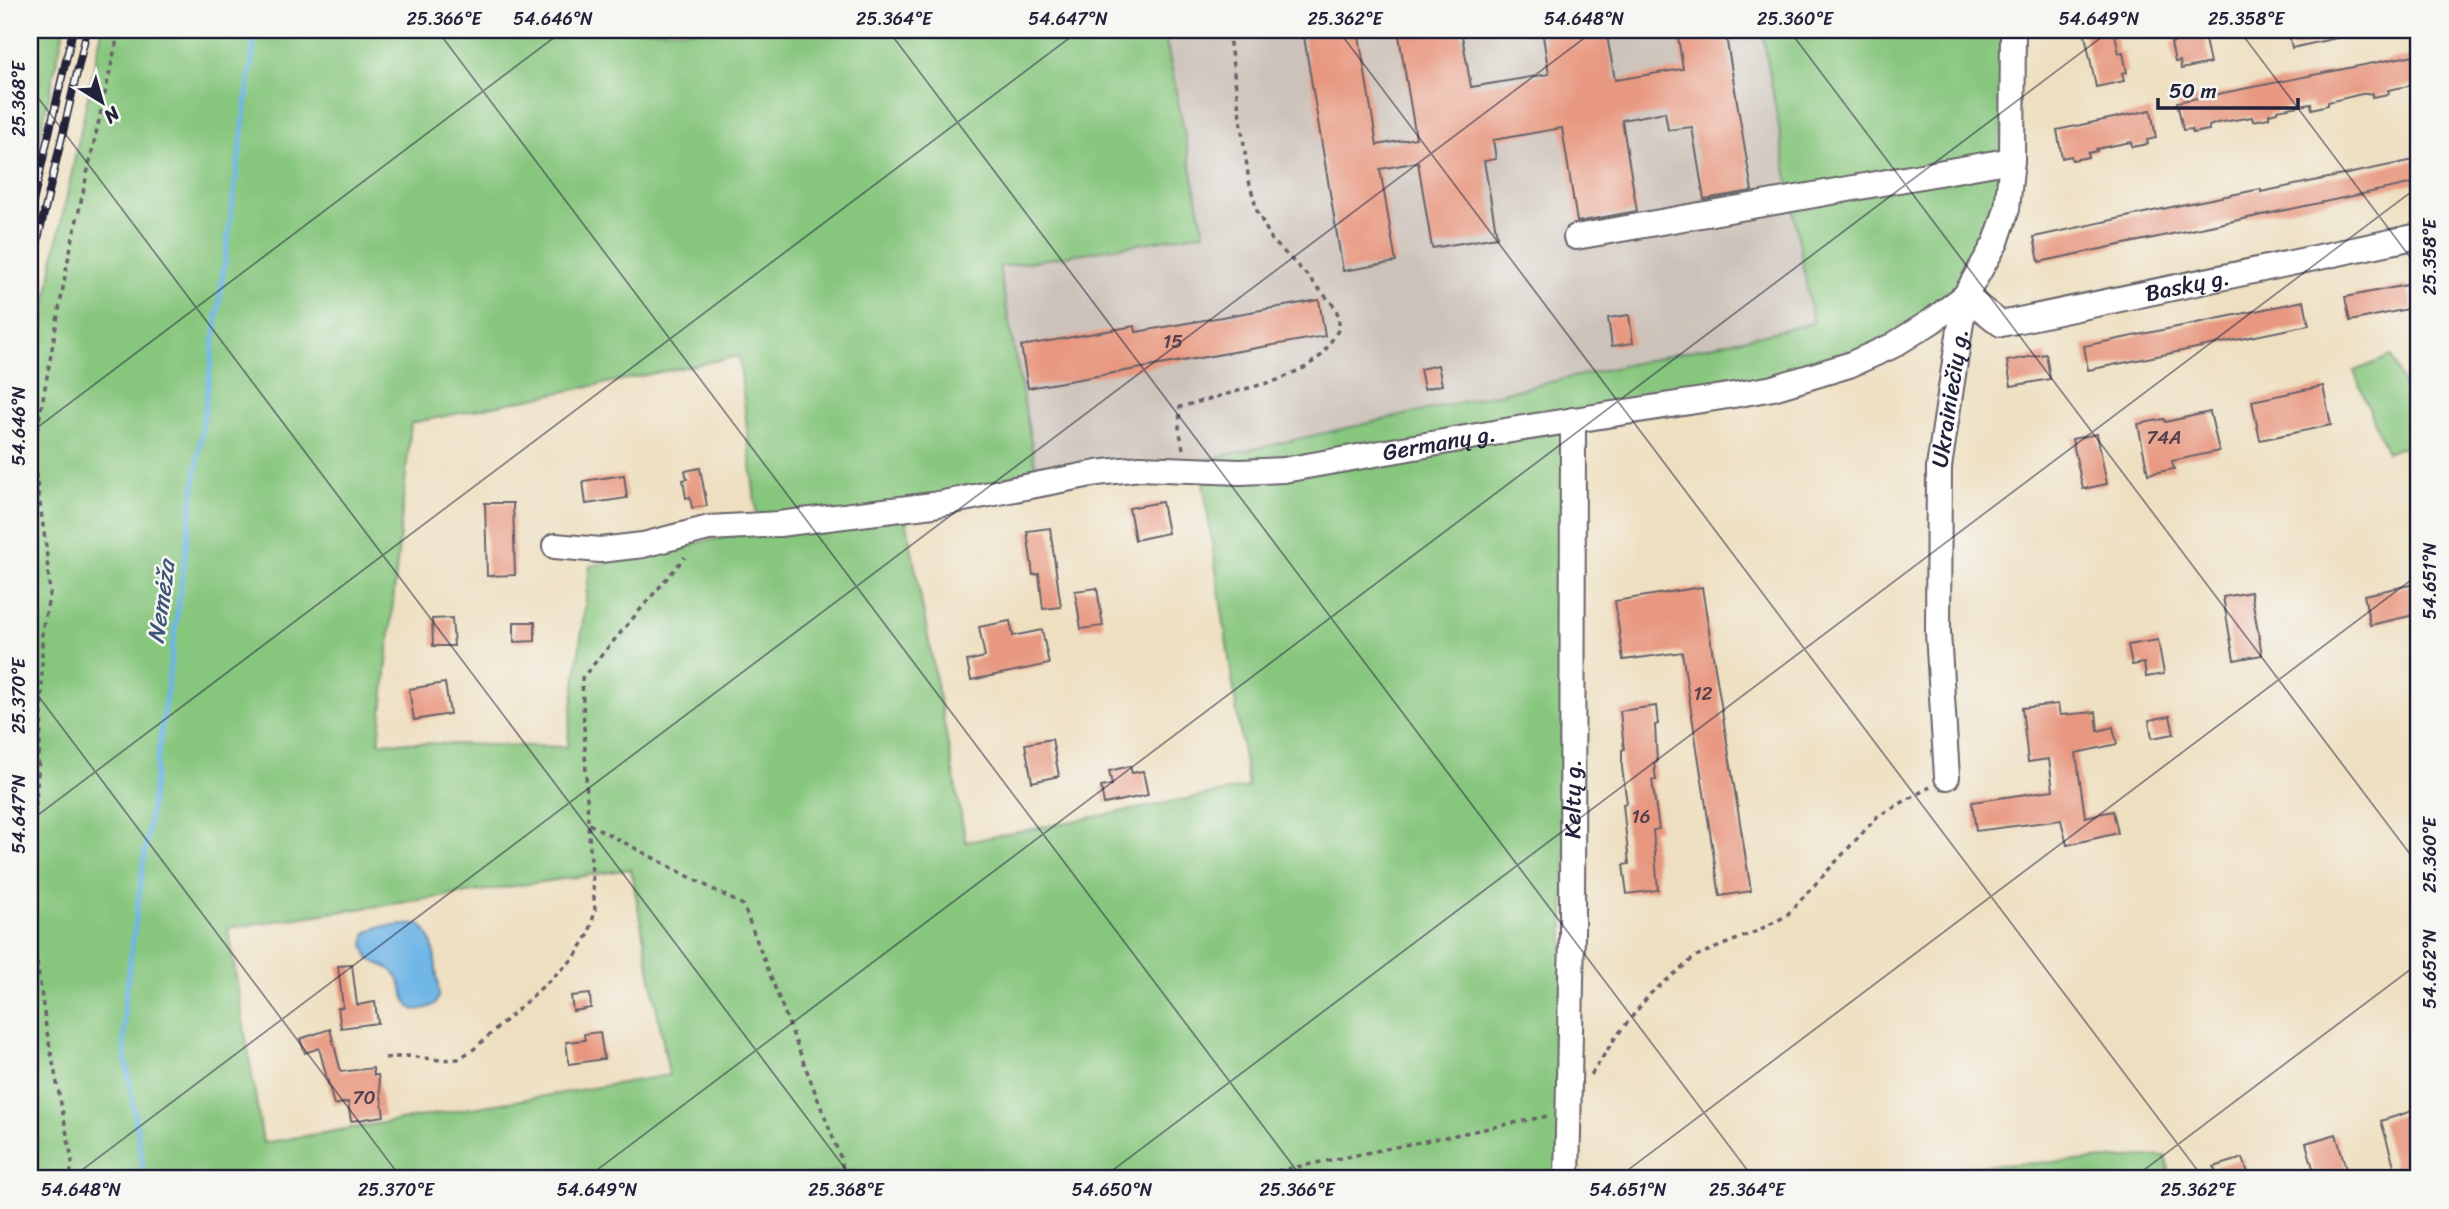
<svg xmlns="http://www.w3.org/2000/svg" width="2449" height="1209" viewBox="0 0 2449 1209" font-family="Sriracha,sans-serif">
<rect width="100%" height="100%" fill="#f6f6f2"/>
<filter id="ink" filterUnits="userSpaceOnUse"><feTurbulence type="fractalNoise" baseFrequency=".0143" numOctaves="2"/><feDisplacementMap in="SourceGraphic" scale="14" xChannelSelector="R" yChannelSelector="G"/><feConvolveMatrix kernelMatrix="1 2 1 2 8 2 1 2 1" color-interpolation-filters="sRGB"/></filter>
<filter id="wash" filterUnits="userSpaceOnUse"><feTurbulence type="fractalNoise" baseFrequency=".00686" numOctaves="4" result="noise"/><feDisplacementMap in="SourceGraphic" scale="28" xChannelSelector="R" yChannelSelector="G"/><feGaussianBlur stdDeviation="1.57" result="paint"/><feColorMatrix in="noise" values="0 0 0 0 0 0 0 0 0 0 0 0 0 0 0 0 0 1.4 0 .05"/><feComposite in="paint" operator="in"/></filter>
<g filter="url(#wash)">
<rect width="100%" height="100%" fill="#eedfc0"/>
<polygon fill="#ccc2b9" points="1164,30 1762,30 1813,323 1200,461 1036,469 998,267 1204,233"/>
<g fill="#86c67d" stroke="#54745c" stroke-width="2" fill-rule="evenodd">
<polygon points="30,30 64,30 30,179"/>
<path d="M102,30H1164L1204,233L999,267L1036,469L905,513L966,842L1248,787L1200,461L1813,323L1762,30H2003L2002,191L1993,229L1958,287L1937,307L1864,350L1784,378L1574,411L1559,1179H857L854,1170L771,1179H30V413L53,261ZM739,356L758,530L590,566L567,747L379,742L411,423ZM631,869L669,1075L263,1143L228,928Z"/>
<polygon points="2392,356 2419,422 2419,440 2387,453 2354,371"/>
<polygon points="2165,1156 2172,1179 1961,1179 1960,1167"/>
</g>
<path fill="#6fb6e6" stroke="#486c90" stroke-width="2" d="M419,924C437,935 436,976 439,996C436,1008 425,1009 414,1010C400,1001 406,985 395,974C389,966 377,964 369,959L364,945L366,933L379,927Z"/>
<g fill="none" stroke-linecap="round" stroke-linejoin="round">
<polyline stroke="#6fb6e6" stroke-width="5" points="145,1179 125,1055 124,1007 256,30"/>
</g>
<g id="blocks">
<g fill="#e89880">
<polygon points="1345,30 1358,30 1377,145 1416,138 1398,30 1461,30 1471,87 1549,74 1542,30 1606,30 1615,80 1683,69 1677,30 1725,30 1752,191 1704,199 1692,127 1668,130 1665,112 1622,120 1637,211 1577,222 1562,128 1493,140 1496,159 1484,161 1497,237 1432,248 1418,162 1380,169 1396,262 1343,271 1304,37"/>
<polygon points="2084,30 2114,30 2119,53 2123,52 2125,63 2127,72 2122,73 2124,81 2096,87"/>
<polygon points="2190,30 2203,30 2210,63 2181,69 2180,61 2175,62 2171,43 2176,42 2174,33"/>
<polygon points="2288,30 2344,30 2345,36 2292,48"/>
<polygon points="2419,54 2419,84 2388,90 2389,94 2372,97 2372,93 2362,94 2328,102 2328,105 2312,109 2311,104 2277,110 2277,112 2269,114 2269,118 2253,121 2252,117 2217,123 2209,126 2209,130 2193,133 2192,129 2183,130 2177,102"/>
<polygon points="2151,110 2156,138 2147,140 2148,144 2132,147 2131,142 2096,149 2097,151 2088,153 2089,157 2072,160 2071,156 2062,158 2057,130"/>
<polygon points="2419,159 2419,182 2039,262 2034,237 2181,205 2261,189 2261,192"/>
<polygon points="2407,285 2412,308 2350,321 2345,297"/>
<polygon points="1319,300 1325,336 1028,388 1021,346 1135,326 1136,332"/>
<polygon points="2304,301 2309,325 2088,370 2084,346"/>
<polygon points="1629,315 1633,343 1612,346 1608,318"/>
<polygon points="2046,354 2050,379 2011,386 2007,361"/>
<polygon points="1438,365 1442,385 1424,389 1420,369"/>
<polygon points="2323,386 2331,425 2260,440 2252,401"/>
<polygon points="2210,412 2219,451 2172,461 2174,469 2148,474 2138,424 2164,419 2165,422"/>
<polygon points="2097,434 2107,484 2083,489 2072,439"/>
<polygon points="700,468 707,506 692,508 690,497 686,498 683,480 687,479 685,471"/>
<polygon points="624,475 627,498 586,504 583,481"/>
<polygon points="1162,502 1168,533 1135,540 1129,508"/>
<polygon points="485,503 513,503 515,575 487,576"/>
<polygon points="1050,528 1061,607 1043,609 1039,574 1033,575 1027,531"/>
<polygon points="2419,583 2419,614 2370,625 2364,595"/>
<polygon points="1702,587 1751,891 1720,896 1682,652 1623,660 1615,601"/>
<polygon points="1097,588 1103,626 1081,629 1075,591"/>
<polygon points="2251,592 2262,655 2234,660 2223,597"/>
<polygon points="452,618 454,646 433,646 432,619"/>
<polygon points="1010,621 1013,636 1042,630 1049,664 971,680 967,661 985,657 979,627"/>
<polygon points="514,622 535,622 535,641 514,642"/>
<polygon points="2158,640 2164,674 2146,677 2144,663 2132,665 2128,645"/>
<polygon points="445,683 450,714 414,720 409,689"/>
<polygon points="2058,704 2060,715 2096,712 2098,731 2113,727 2117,744 2076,753 2085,817 2113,811 2118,833 2067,845 2061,820 1976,831 1972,802 2053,790 2049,759 2028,762 2022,708"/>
<polygon points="1656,706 1658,724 1655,725 1657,762 1654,763 1656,780 1652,780 1659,829 1653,830 1658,890 1627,894 1623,865 1629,864 1623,804 1627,803 1622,768 1622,750 1624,749 1620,711"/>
<polygon points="2170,716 2174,734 2152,738 2149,720"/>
<polygon points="1052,739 1059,776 1032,782 1025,744"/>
<polygon points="1130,766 1132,773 1143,771 1148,795 1104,804 1101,787 1112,785 1109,771"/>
<polygon points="352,965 357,1005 375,1002 378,1023 341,1028 338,1008 343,1007 338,966"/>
<polygon points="590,994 591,1008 573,1011 571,996"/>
<polygon points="330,1029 341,1072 373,1068 374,1075 378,1075 384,1116 351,1121 348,1102 334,1105 319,1048 305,1053 300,1039"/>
<polygon points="600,1032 604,1059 569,1064 566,1042 585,1040 584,1034"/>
<polygon points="2412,1111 2419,1136 2419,1179 2398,1179 2381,1121"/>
<polygon points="2336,1134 2349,1179 2316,1179 2306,1143"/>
<polygon points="2243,1158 2250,1179 2218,1179 2214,1167"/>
</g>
</g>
</g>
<g filter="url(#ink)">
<use href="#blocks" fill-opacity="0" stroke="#69646a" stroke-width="2"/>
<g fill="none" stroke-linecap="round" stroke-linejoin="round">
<defs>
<g id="minor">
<polyline points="1576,237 2012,160"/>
<path id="s1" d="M1965,296L2001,324L2419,236"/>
<path id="s2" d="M555,546L600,550L643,545L709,528L779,524L933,505L1097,473L1140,468L1240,472L1284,470L1511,430L1728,396L1773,388L1849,365L1892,346L1932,321L1965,296"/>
<path id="s3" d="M1947,777L1938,633L1939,467L1965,296L1996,242L2007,209L2012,160L2013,30"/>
<path id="s4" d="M1567,1179L1572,934L1573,420"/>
</g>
</defs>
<use href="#minor" stroke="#69646a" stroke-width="28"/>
<g stroke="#69646a" stroke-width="3.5" stroke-dasharray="5 5" stroke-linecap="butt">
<polyline points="1183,449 1179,427 1180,407 1278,380 1306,367 1322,355 1339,329 1339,318 1335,307 1304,272 1272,240 1257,211 1249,181 1228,30"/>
<polyline points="589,824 743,905 841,1159 845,1179"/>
<polyline points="30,886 42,715 42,631 50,593 46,547 33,454 68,260 119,30"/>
<polyline points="30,913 46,1027 72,1160 70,1179"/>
<polyline points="385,1058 408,1056 440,1060 458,1059 474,1049 574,958 589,934 595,910 588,823 582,678 685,557"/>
<polyline points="1591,1075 1615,1038 1650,994 1696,956 1755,932 1786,916 1878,816 1930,787"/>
<polyline points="1238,1179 1548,1116"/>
</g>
<use href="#minor" stroke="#fff" stroke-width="24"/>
<defs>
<g id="rail">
<polyline points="30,215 73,30"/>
<polyline points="30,273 87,30"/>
</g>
</defs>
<use href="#rail" stroke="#22223b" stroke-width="8"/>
<use href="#rail" stroke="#f6f6f2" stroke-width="5" stroke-dasharray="16" stroke-linecap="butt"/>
</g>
</g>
<path fill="none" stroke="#22223b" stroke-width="2" stroke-opacity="0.45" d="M437,30L1303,1179M888,30L1754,1179M1338,30L2204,1179M1789,30L2419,866M2239,30L2419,269M30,44L49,30M30,87L853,1179M30,433L564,30M30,685L402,1179M30,821L1080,30M70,1179L1595,30M585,1179L2111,30M1101,1179L2419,186M1616,1179L2419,574M2132,1179L2419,963"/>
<g text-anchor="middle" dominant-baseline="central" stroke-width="5" stroke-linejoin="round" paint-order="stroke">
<g font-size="19" fill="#54404c">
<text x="1173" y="341">15</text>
<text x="2164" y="437">74A</text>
<text x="1703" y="693">12</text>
<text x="1641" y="816">16</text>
<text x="364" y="1097">70</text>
</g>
<g font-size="23" fill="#22223b" stroke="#f6f6f2">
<text stroke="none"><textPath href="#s1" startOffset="236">Baskų g.</textPath></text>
<text stroke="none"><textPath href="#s3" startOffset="380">Ukrainiečių g.</textPath></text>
<text stroke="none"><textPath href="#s2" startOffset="894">Germanų g.</textPath></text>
<text stroke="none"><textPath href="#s4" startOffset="380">Keltų g.</textPath></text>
</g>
<g font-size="24" font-style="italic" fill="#3d5677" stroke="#f6f6f2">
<text transform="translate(161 602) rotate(-82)">Nemėža</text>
</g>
</g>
<rect width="2449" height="1209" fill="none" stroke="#f6f6f2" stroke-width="77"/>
<g transform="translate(102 102) rotate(143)" stroke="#f6f6f2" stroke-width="5" paint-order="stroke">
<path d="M0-5L12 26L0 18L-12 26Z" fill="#22223b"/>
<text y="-10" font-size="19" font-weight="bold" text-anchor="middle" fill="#22223b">N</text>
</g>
<path d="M2158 98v10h140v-10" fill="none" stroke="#22223b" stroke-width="3.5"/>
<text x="2169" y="98" font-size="21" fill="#22223b" stroke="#f6f6f2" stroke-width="5" paint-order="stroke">50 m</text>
<rect x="38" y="38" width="2372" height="1132" fill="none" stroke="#22223b" stroke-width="2.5"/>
<g font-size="18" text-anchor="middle" fill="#22223b">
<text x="444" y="25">25.366°E</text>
<text x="553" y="25">54.646°N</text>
<text x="894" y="25">25.364°E</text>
<text x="1068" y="25">54.647°N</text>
<text x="1345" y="25">25.362°E</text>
<text x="1584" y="25">54.648°N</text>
<text x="1795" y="25">25.360°E</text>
<text x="2099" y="25">54.649°N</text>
<text x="2246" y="25">25.358°E</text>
<text transform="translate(19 99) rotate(-90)" y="6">25.368°E</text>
<text transform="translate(2430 257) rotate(-90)" y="6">25.358°E</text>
<text transform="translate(19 426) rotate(-90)" y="6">54.646°N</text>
<text transform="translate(2430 581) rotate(-90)" y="6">54.651°N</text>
<text transform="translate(19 696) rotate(-90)" y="6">25.370°E</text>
<text transform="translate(19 814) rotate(-90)" y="6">54.647°N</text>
<text transform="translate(2430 855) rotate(-90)" y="6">25.360°E</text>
<text transform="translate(2430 969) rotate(-90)" y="6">54.652°N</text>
<text x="81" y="1196">54.648°N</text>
<text x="396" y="1196">25.370°E</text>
<text x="597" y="1196">54.649°N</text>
<text x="846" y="1196">25.368°E</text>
<text x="1112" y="1196">54.650°N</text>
<text x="1297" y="1196">25.366°E</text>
<text x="1628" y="1196">54.651°N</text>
<text x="1747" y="1196">25.364°E</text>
<text x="2198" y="1196">25.362°E</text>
</g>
</svg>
